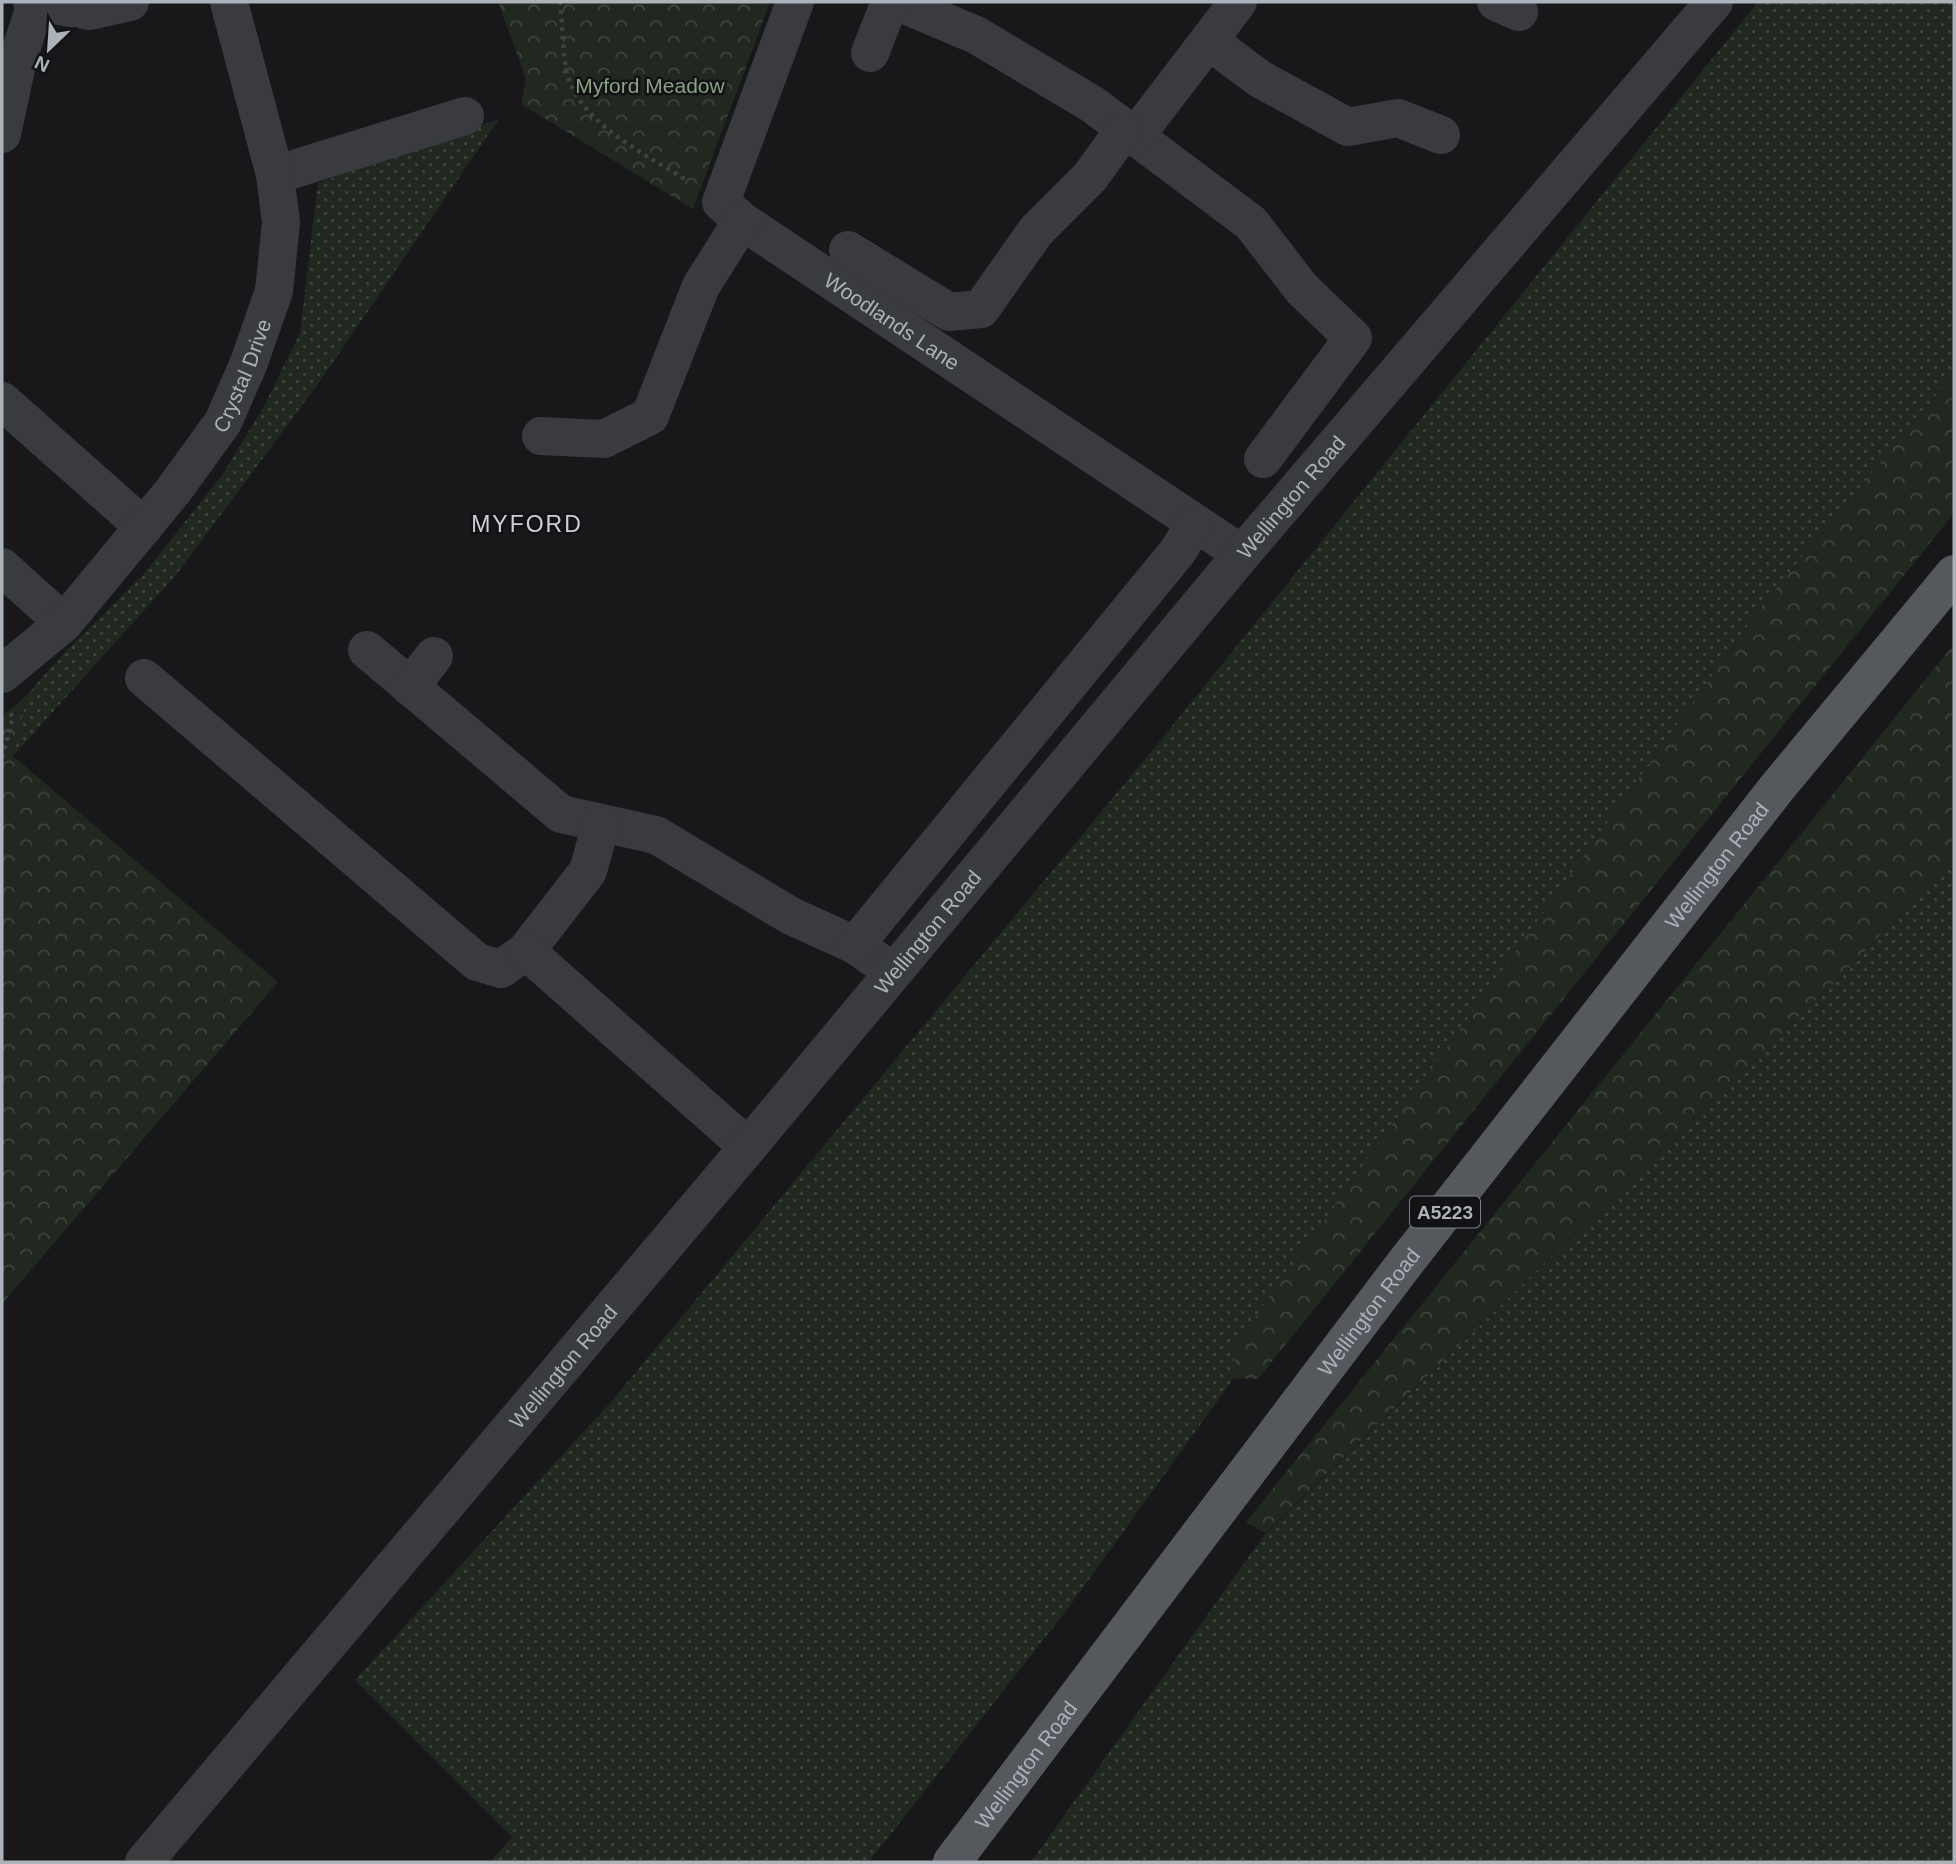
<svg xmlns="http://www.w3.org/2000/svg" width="1956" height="1864" viewBox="0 0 1956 1864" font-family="Arial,sans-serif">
<defs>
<pattern id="grass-dots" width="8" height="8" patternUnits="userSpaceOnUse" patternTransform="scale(1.75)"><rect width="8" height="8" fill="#202820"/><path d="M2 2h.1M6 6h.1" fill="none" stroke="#3e453e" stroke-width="1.8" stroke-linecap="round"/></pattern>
<pattern id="forest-crowns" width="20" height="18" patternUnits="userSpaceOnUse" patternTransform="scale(1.75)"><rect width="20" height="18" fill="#202820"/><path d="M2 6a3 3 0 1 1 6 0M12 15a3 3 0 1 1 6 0" fill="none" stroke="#3e453e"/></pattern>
</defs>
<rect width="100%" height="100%" fill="#18181a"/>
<g fill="url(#grass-dots)">
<polygon points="1758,2 1954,2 1954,374 1764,603 1233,1349 1234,1378 1069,1607 869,1862 490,1862 512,1837 355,1680 611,1402 1160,741"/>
<polygon points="499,119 318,384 176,575 13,756 27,695 65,652 142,576 223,474 264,406 300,333 318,183"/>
<polygon points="1954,856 1954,1862 1031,1862 1265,1534 1848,969"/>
</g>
<g fill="url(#forest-crowns)">
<polygon points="498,2 770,2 693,209 521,104 526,79"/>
<polygon points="1954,374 1954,513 1258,1379 1234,1378 1232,1349 1764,603"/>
<polygon points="1954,644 1954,856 1848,969 1265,1533 1246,1522"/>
<polygon points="27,695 13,756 278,982 2,1304 2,716"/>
</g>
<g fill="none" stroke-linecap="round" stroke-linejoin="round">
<g stroke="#3f4246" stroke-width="4.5" stroke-dasharray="3.5 5" stroke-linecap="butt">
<path d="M560,2C563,25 562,54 568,77C582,124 648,156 688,181"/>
<polyline points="2,757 13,717 9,712"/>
</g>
<g stroke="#393b3f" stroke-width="38">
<polyline points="32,2 90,11 130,2"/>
<path id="s1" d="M795,2L721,202L742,221L1242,554"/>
<polyline points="898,2 976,35 1092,104 1251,223 1302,289 1353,338 1263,459"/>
<polyline points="1496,2 1519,12"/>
<polyline points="1209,41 1260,79 1348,127 1398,118 1441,135"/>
<polyline points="870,53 890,2"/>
<polyline points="2,134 18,59 36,3"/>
<polyline points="1134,138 1238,2"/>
<polyline points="275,175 465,116"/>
<polyline points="848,250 949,312 981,309 1036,231 1090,177 1124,130"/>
<polyline points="2,401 144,527"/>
<polyline points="541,436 604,439 650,416 701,286 742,221"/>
<polyline points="2,567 64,623"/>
<polyline points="367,650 561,814 656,835 791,916 855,945 892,971"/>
<path id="s2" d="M2,674L64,623L173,491L223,422L248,365L274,291L281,222L275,175L229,2"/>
<polyline points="144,678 477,962 501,969 526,951 588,871 601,824"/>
<polyline points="410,687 434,656"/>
<polyline points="855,945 1178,551 1195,523"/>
<polyline points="526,951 748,1147"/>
<path id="s3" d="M144,1862L748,1147L1242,554L1714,2"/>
</g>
<path stroke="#55595e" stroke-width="38" id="s4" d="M952,1862L1402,1267L1776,789L1954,574"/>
</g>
<g text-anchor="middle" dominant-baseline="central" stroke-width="5" stroke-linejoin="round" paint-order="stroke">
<rect fill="#131315" stroke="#7d8288" stroke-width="2" x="1410" y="1196.5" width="70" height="31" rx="5"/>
<g font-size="19" font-weight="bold" fill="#abb2b9">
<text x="1445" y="1212">A5223</text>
</g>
<g font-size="21" fill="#87a383" stroke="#131315">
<text x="650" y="85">Myford Meadow</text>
</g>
<g font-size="21" fill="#abb2b9" stroke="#131315">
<text stroke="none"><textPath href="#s1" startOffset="422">Woodlands Lane</textPath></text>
<text stroke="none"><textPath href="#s2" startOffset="387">Crystal Drive</textPath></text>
<text stroke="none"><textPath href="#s3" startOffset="1783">Wellington Road</textPath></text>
<text stroke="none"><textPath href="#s4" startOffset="1256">Wellington Road</textPath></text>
<text stroke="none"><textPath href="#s3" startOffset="1216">Wellington Road</textPath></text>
<text stroke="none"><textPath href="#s4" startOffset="690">Wellington Road</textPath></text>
<text stroke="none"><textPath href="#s3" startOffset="649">Wellington Road</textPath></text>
<text stroke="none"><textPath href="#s4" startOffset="122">Wellington Road</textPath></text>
</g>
<g font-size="23" letter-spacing="2" fill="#ccd0d5" stroke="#131315">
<text x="527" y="524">MYFORD</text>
</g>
</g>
<rect width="1956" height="1864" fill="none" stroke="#abb2b9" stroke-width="7"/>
<g transform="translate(49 49) rotate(205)" stroke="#131315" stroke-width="5" paint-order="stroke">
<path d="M0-5L12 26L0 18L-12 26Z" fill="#abb2b9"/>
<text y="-10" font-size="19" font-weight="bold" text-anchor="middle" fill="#abb2b9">N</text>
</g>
</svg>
